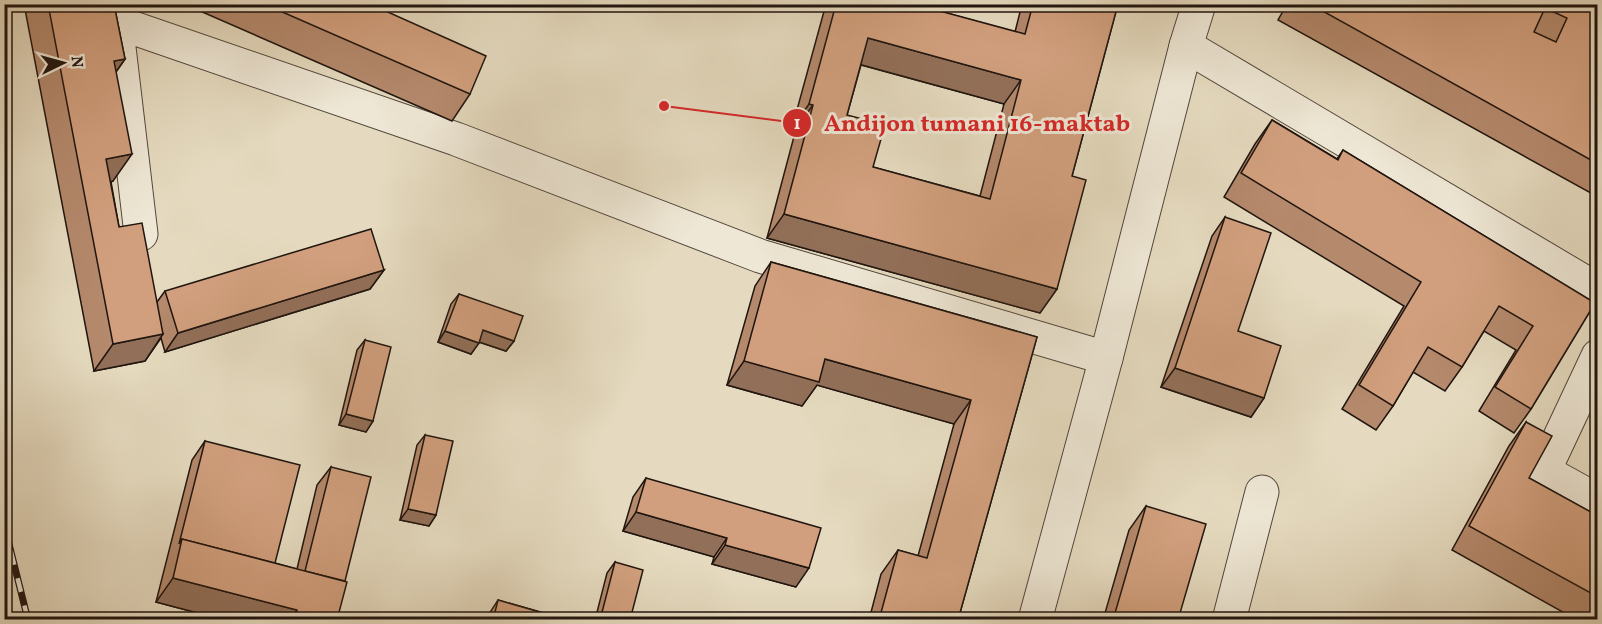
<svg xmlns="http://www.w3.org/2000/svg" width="1602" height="624" viewBox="0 0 1602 624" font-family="Vollkorn,serif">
<rect width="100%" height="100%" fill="#e5dabf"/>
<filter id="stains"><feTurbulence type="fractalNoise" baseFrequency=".00333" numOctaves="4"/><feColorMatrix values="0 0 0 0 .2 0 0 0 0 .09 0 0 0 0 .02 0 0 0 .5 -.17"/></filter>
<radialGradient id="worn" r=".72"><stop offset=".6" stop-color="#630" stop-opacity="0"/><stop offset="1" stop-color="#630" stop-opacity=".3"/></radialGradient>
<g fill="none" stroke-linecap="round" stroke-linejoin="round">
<defs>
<g id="minor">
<polyline points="1186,46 1598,290"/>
<polyline points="141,234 116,22 456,139 760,256 1106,358"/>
<polyline points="1598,356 1544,471 1598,501"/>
<polyline points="1035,620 1106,358 1186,46 1199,4"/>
<polyline points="1229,620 1262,492"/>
</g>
</defs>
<use href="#minor" stroke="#51463b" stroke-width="35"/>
<use href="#minor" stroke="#eee7d5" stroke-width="33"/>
<defs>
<polyline id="rail" points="4,524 28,620"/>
</defs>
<use href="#rail" stroke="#20150f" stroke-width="7"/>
<use href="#rail" stroke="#eee7d5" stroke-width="4.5" stroke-dasharray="14" stroke-linecap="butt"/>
</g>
<g fill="#b4896c" stroke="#20150f" stroke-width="1.5" fill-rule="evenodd">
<polygon points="24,4 114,4 125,59 116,72 113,181 111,182 119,227 157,302 165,291 384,270 370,289 165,352 161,338 145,361 94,371"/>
<polygon points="184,4 370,4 470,94 452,121"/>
<path d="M826,4H914L1015,32L1022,4H1118L1072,176L1057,289L1040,313L767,238L796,129L792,128ZM861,65L1004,104L980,196L873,167L847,115Z"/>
<polygon points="1287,4 1598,4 1598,197 1278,20"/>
<polygon points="1272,120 1337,159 1343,150 1595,303 1531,409 1514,433 1479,411 1516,350 1484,331 1462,367 1445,391 1413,372 1393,406 1376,430 1342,409 1404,306 1224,197 1255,144"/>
<polygon points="1225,217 1238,331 1264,398 1251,417 1161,387 1212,236"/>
<polygon points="771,262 1037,337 958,620 869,620 881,574 898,550 918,556 954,424 817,385 802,406 727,385 755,286"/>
<polygon points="459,294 514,341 506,351 479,342 471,354 438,342 451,304"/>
<polygon points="365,340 373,421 366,432 339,425 357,350"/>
<polygon points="1526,422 1529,478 1598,516 1598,620 1577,620 1452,550 1509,446"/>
<polygon points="425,435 436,515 429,526 400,520 417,445"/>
<polygon points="205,441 275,563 297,569 317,485 331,467 345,581 337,620 224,620 156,602 192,460"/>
<polygon points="646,478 796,587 712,564 714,557 623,531 633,497"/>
<polygon points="1146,506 1178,620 1103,620 1129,530"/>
<polygon points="615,562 630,620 595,620 607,573"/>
<polygon points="498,600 568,620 485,620"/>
</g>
<g fill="#926f58" stroke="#20150f" stroke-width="1.5">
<polygon points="868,38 1021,80 1004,104 851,62"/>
<polygon points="125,59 106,86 114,61"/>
<polygon points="809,104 813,105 796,129 792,128"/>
<polygon points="132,154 113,181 87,186 106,159"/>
<polygon points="784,214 1057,289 1040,313 767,238"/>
<polygon points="384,270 370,289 165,352 178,333"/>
<polygon points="483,330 514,341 506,351 476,341"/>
<polygon points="445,331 479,343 471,354 438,342"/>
<polygon points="163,334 145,361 94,371 113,344"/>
<polygon points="825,359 971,400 954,424 817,385 802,406 727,385 744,361"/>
<polygon points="1175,368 1264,398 1251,417 1161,387"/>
<polygon points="346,414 373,421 366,432 339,425"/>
<polygon points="408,509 436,515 429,526 400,520"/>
<polygon points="636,512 727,538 714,557 623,531"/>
<polygon points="725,545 809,568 796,587 712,564"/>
<polygon points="173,578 297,610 291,620 224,620 156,602"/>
</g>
<g fill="#d19f7d" stroke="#20150f" stroke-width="1.5" fill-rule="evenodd">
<polygon points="48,4 114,4 125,59 114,61 132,154 106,159 119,227 142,223 163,334 113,344"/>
<polygon points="264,4 370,4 486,56 470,94"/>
<path d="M836,4H914L1025,34L1033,4H1118L1072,176L1086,180L1057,289L784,214L813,105L809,104ZM868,38L1021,80L990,199L873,167L885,125L847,115Z"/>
<path d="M1310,4H1598V164L1573,150ZM1545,8L1567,18L1556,42L1534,32Z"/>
<polygon points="1272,120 1338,160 1343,150 1595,303 1531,409 1495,387 1533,326 1499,306 1462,367 1428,347 1393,406 1359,385 1421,282 1241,173"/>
<polygon points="1225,217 1271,233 1238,331 1281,346 1264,398 1175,368"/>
<polygon points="371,229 384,270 178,333 165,291"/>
<polygon points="771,262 1037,337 958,620 879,620 898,550 927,558 971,400 825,359 819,382 744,361"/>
<polygon points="459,294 523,316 514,341 483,330 479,343 445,331"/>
<polygon points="365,340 391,347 373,421 346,414"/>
<polygon points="1526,422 1552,436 1529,478 1598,516 1598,597 1469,526"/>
<polygon points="425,435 453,441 436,515 408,509"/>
<polygon points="205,441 300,465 275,563 182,539 179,544"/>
<polygon points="331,467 371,477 345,581 305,571"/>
<polygon points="646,478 821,528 809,568 725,545 727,538 636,512"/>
<polygon points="1146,506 1206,524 1178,620 1113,620"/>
<polygon points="182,539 347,582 337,620 295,620 297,610 173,578"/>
<polygon points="615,562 643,570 630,620 600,620"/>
<polygon points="498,600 568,620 493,620"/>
</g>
<path fill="none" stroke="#d62828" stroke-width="2" d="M664 106L797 123"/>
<g fill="#d62828" stroke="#eee7d5" stroke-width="2">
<circle cx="664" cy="106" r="6"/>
<circle cx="797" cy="123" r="15"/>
</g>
<g font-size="18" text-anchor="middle" font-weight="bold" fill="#fff">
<text x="797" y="129">1</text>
</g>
<g font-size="24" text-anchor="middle" font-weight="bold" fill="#d62828" stroke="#eee7d5" stroke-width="6" stroke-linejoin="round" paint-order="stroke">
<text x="977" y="131">Andijon tumani 16-maktab</text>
</g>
<rect width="1602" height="624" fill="none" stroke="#e5dabf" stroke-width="24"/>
<rect x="6" y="6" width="1590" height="612" fill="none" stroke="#20150f" stroke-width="3"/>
<rect x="12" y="12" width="1578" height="600" fill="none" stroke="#20150f" stroke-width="1.5"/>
<g transform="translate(63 63) rotate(85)" stroke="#eee7d5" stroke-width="4.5" paint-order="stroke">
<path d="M0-4.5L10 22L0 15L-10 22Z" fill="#20150f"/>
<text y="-9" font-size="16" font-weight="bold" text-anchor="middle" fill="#20150f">N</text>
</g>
<rect width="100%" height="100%" filter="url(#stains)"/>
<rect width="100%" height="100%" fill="url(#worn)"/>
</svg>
